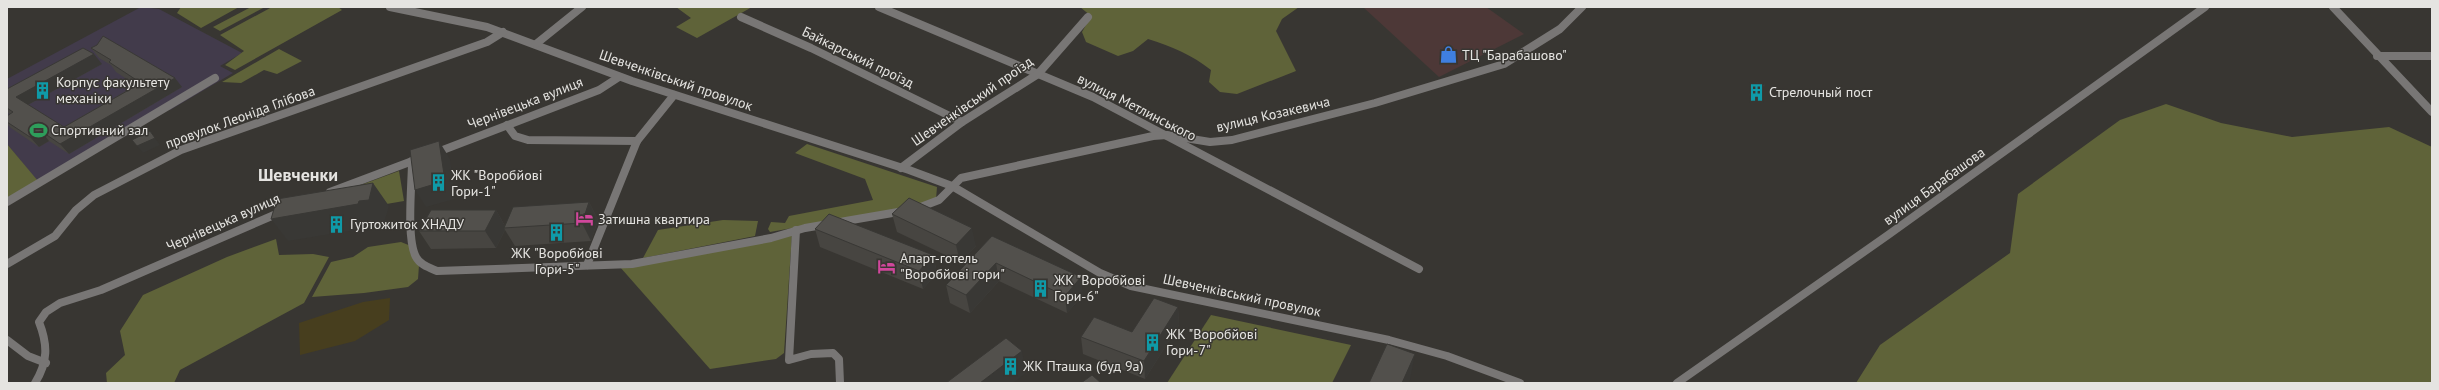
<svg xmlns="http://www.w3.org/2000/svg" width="2439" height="390" viewBox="0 0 2439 390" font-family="'PT Sans',sans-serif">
<rect width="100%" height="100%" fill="#383632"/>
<polygon fill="#4d3837" points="1363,7 1486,7 1524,34 1439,77"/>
<polygon fill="#423b4b" points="141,7 159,9 242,53 220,66 233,73 170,110 164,108 39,183 7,144 7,79"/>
<g fill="#5f6339">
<polygon points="181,7 239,7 201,28 177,13"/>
<polygon points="251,7 265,7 220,31 213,27"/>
<polygon points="272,7 338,7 342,10 235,70 225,65 244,51 220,35"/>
<polygon points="676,7 752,7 697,38 676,27 691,18"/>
<path d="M1080,7H1299L1282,19L1276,31L1296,71L1237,94L1220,92L1209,82L1211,70C1192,55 1171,46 1148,39L1133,51L1118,56L1086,42L1082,32L1091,16Z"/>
<polygon points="279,49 302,61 277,74 264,70 241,83 222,82"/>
<polygon points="2166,104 2221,123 2292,137 2389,127 2432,147 2432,383 1856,383 1880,345 2010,253 2018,194 2120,120"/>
<polygon points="7,144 38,181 7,199"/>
<polygon points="807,144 937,187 936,199 932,203 770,232 768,229 771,222 785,223 789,216 873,200 865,179 795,153"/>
<polygon points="399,171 404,201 363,208 339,193"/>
<polygon points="723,220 758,221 755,236 643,258 658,230"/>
<polygon points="792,234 784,353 776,359 710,369 620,267"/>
<polygon points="276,239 279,255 313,254 329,257 304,303 180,370 174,383 107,383 106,373 125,355 120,331 143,295 227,257"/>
<polygon points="401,242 411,246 419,265 418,279 408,287 364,293 312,297 331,262 353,257 368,247"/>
<polygon points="1211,315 1351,345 1332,383 1167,383"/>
</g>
<polygon fill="#473e1e" points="390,298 389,320 355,341 300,355 299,323 363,302"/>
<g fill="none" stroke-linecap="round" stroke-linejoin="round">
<g stroke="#787675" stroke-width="8">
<polyline points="390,7 487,27 632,81 909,170 952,186 1100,273 1131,286 1389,340 1447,356 1520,383"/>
<polyline points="879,7 1093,97 1419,269"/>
<polyline points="2333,7 2432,112"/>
<polyline points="741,17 811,48 962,122"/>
<polyline points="536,44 582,7"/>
<polyline points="2377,56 2432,56"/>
<polyline points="507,125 515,136 528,140 637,141"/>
<polyline points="435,153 599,90 619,77"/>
<path d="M412,161C412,184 406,239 416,257C420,265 430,268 437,271L632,264L771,238L805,228L904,211"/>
<polyline points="901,168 962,122 1038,74 1088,17"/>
<polyline points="330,192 415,160"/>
<polyline points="7,202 215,78"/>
<polyline points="918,208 939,200 961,178 1153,136 1167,135 1210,142 1232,140 1375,103 1504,64 1560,29 1582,7"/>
<polyline points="796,230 789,360 811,354 833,353 839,359 840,383"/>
<polyline points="7,264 55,236 76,210 94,195 181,150 487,42 503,32"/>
<polyline points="587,265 637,141 674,95"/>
<polyline points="7,340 28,356 46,363"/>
<path d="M35,383C48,362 48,345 39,322L46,312L60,303L101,290L281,212"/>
<polyline points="1677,383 1888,235 2205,7"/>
</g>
</g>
<g fill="#474541">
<polygon points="91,48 182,87 69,154 49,141 39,147 11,128 7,124 7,116 10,114 7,112 7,89 102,64 28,105 64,127 136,85 116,72 111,65 99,58"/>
<polygon points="1763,88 1757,98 1749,95 1751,91"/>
<polygon points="589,202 598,220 591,241 515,246 505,230 496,248 431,249 419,231 496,210 505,226"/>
<polygon points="892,214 976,246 960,262 897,232"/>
<polygon points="815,229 933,255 937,273 923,289 820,247"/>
<polygon points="992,236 1083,295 1067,313 999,281 970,313 950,303 946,285"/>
<polygon points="1178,307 1179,325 1145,379 1083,354 1081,337 1132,332"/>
</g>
<g fill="#393835">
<polygon points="94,54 102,64 24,107 16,97"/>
<polygon points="175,78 182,87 69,154 60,144"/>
<polygon points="1765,85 1763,88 1757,98 1758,95"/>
<polygon points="41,131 49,141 39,147 30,137"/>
<polygon points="150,131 160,145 143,153 137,146"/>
<polygon points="439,141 450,159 455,199 426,207 415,190"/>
<polygon points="373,183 389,206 384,223 374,224 374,227 288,241 271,219 359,201"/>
<polygon points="589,202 598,220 591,241 582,223"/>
<polygon points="496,210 506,228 504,228 505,230 496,248 485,231"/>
<polygon points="972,228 976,246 960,262 956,245"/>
<polygon points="933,255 937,273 923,289 919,271"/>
<polygon points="996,263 999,281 970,313 966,295"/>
<polygon points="1081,277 1083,295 1067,313 1065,296"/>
<polygon points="1178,307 1179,325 1145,379 1144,361"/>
<polygon points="1022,351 1026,373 1013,383 980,383"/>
<polygon points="1415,354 1410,380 1409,383 1402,383"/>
</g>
<g fill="#52504c" stroke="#393835">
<polygon points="103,36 175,78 60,144 41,131 30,137 7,122 7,116 13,112 7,108 7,89 83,48 94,54 16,97 64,127 141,83 109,62 111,60 91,48 97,45"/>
<polygon points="1757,82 1765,85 1758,95 1751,91"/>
<polygon points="150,131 155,138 137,146 132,140"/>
<polygon points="439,141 445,181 415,190 410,150"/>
<polygon points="373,183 369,200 359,201 358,204 271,219 277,199"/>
<polygon points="909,198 972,228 956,245 892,214"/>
<polygon points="589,202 582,223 504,228 513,207"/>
<polygon points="431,210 496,210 485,231 419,231"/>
<polygon points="829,214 933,255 919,271 815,229"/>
<polygon points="992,236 1081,277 1065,296 996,263 966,295 946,285"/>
<polygon points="1154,298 1178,307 1144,361 1081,337 1094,317 1132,332"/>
<polygon points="1006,338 1022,351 980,383 946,383"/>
<polygon points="1387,344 1415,354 1402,383 1369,383"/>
<polygon points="1092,375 1101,383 1081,383"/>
</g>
<defs>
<symbol id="shop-bare" viewBox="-9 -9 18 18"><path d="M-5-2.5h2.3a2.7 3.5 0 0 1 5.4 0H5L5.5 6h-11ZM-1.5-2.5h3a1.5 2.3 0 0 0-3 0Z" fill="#3f7fe0" stroke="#383632" stroke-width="2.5" paint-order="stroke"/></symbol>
<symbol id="building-bare" viewBox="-9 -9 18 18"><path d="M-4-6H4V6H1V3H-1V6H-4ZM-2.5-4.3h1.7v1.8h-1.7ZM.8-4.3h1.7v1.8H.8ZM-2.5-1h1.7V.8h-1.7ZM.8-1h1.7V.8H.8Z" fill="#0f9aa8" stroke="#383632" stroke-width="2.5" paint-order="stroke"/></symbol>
<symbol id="stadium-bare" viewBox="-9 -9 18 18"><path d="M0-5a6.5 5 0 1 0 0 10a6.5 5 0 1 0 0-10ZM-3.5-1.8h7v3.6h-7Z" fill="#2e9e5b" stroke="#383632" stroke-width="2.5" paint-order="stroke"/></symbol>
<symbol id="hotel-bare" viewBox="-9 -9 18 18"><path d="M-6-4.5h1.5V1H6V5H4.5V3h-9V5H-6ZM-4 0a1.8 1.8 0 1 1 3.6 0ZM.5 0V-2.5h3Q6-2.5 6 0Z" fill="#d1479c" stroke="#383632" stroke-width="2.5" paint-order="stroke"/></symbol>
</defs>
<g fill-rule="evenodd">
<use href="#shop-bare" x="1436" y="42" width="25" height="25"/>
<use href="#building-bare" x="30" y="78" width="25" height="25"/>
<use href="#building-bare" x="1744" y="80" width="25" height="25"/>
<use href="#stadium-bare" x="26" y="118" width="25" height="25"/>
<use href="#building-bare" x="426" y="170" width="25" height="25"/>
<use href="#hotel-bare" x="572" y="206" width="25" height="25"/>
<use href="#building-bare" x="324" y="212" width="25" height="25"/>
<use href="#building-bare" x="544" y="220" width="25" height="25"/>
<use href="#hotel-bare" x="874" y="254" width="25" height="25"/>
<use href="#building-bare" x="1028" y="276" width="25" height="25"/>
<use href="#building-bare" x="1140" y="330" width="25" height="25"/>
<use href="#building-bare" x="998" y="354" width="25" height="25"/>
</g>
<g text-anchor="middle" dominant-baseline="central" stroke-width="3" stroke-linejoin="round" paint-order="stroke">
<g font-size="14" fill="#e5e4e1" stroke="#383632" text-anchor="start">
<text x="1462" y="55">ТЦ "Барабашово"</text>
<text x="56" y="82">Корпус факультету<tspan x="56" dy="16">механіки</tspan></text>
<text x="1769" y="92">Стрелочный пост</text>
<text x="51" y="130">Спортивний зал</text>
<text x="451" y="175">ЖК "Воробйові<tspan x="451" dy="16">Гори-1"</tspan></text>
<text x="598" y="219">Затишна квартира</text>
<text x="350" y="224">Гуртожиток ХНАДУ</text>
<text x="557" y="253" text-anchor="middle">ЖК "Воробйові<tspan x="557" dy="16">Гори-5"</tspan></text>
<text x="900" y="258">Апарт-готель<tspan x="900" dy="16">"Воробйові гори"</tspan></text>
<text x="1054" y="280">ЖК "Воробйові<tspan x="1054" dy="16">Гори-6"</tspan></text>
<text x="1166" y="334">ЖК "Воробйові<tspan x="1166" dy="16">Гори-7"</tspan></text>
<text x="1023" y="366">ЖК Пташка (буд 9а)</text>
</g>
<g font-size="14" fill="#e5e4e1" stroke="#383632">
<text transform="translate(858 57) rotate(26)">Байкарський проїзд</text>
<text transform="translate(676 80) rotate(19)">Шевченківський провулок</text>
<text transform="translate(972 101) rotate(-35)">Шевченківський проїзд</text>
<text transform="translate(525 103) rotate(-21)">Чернівецька вулиця</text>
<text transform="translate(1137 107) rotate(27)">вулиця Метлинського</text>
<text transform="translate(1273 114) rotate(-13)">вулиця Козакевича</text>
<text transform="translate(240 117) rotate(-20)">провулок Леоніда Глібова</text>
<text transform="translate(1934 186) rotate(-36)">вулиця Барабашова</text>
<text transform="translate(223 222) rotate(-24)">Чернівецька вулиця</text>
<text transform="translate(1242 295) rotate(12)">Шевченківський провулок</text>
</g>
<g font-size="18" font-weight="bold" fill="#e5e4e1" stroke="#383632">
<text x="298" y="174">Шевченки</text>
</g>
</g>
<rect width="2439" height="390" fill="none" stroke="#e5e4e1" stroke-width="16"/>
</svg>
